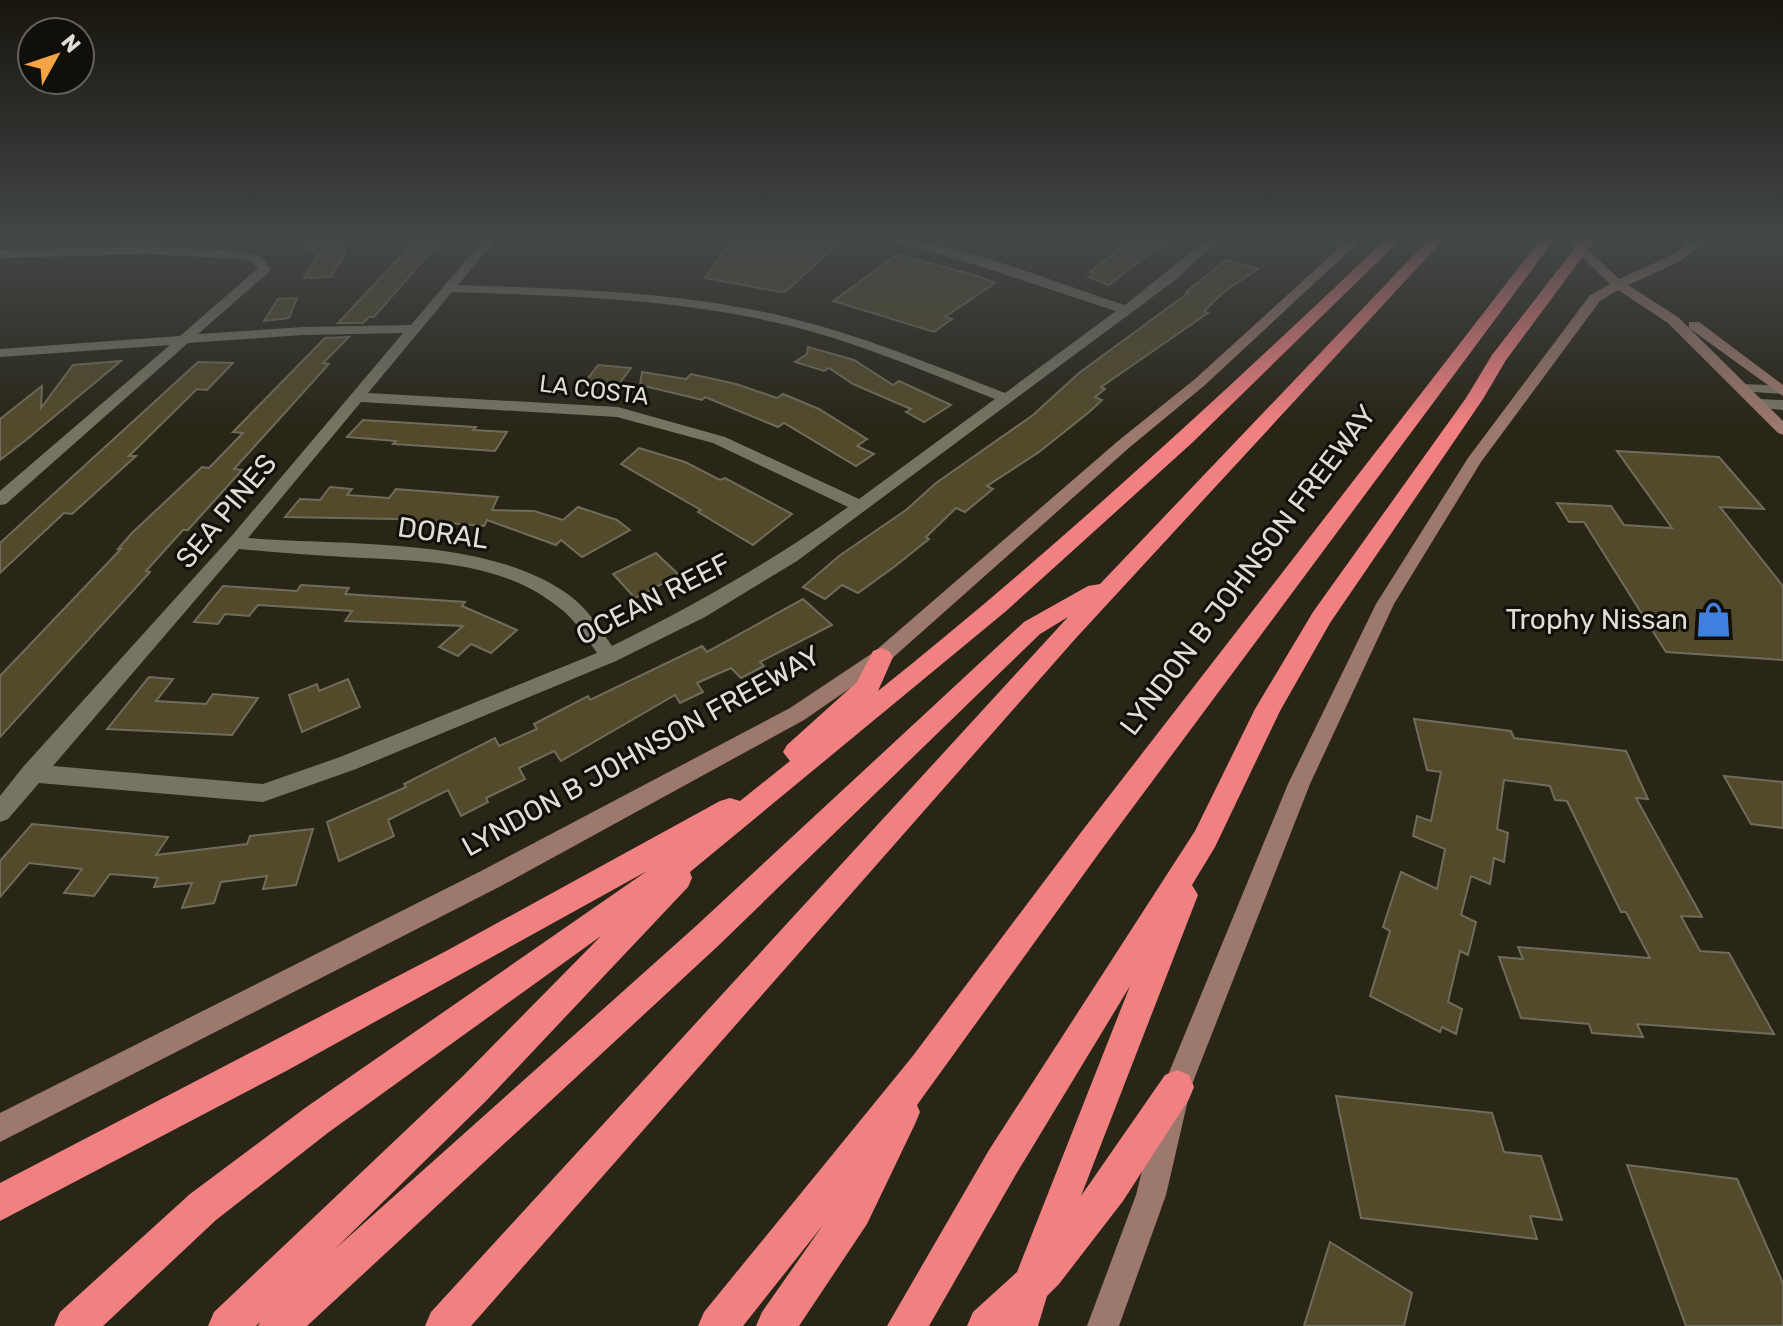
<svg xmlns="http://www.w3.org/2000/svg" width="1783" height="1326" viewBox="0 0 1783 1326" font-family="Rubik,sans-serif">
<rect width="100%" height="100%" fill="#292618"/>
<g fill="#524a2a" stroke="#706c5c" stroke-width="2">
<polygon points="299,240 330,240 346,252 331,277 304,278 318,255"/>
<polygon points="416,240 441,240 374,317 369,317 363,323 338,323"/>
<polygon points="732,240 809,240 839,243 785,292 781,292 705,278"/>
<polygon points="1131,240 1167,240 1109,285 1088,277 1094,273 1090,272"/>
<polygon points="897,255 975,275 995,283 945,317 952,319 934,332 833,301"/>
<polygon points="1226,260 1258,269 1226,290 1204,311 1208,313 1101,387 1105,389 1095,397 1102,400 1088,413 1039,452 987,486 993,489 965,512 956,508 926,537 929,539 894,567 858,593 842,585 825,599 803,587 839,556 906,510 936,483 1033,415 1079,373 1188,293 1186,292"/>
<polygon points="297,298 289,318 264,321 278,299"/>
<polygon points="349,337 323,363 329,364 234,469 242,470 188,530 183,530 146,571 150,572 0,737 0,676 121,549 118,549 132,533 202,467 209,468 243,433 233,432 325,338"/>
<polygon points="808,347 854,360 893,385 899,381 951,405 924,422 906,412 911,409 853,384 829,368 824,371 795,362 807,354"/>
<polygon points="121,361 26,440 0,460 0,419 42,386 41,408 73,365"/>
<polygon points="198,362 233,363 207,390 197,389 129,456 136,456 72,514 64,513 0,573 0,543"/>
<polygon points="598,365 631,368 619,384 586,381"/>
<polygon points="642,372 686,379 691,374 736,384 777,398 783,394 819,409 867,439 857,446 874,454 856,466 784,423 778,427 705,397 702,400 640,385"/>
<polygon points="363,420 476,427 473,430 507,432 495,451 393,444 396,441 347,437"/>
<polygon points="639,448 685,462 720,480 725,478 792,514 753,545 698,512 701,510 621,464"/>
<polygon points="1617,451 1719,457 1764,509 1720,507 1783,586 1783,660 1666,652 1584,522 1569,522 1557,503 1611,506 1624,525 1672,528"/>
<polygon points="330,487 352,489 347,495 389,498 396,489 498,497 492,510 534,511 563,520 578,507 617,520 630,530 582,557 561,540 556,545 487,520 484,526 395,519 285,517 300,499 320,500"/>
<polygon points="656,553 679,575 635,598 613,574"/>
<polygon points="301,585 349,588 345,594 465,602 462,606 517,630 491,653 471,644 458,656 439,647 463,626 345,621 352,611 258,605 249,616 225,614 218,624 194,622 223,586 297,591"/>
<polygon points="803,599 832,625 760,662 764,666 741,678 731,668 697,683 703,692 680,703 675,695 561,761 554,751 519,768 525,779 486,798 488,802 461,816 448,790 388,820 394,836 339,861 327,822 406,787 404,784 495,738 499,746 537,729 534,724 588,696 590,700 702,646 707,652"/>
<polygon points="149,677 173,679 156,701 206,704 213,694 258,698 232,735 107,729"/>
<polygon points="348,679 360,707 302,732 289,695 317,684 319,691"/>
<polygon points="1414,719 1511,731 1514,738 1626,751 1648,799 1636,798 1702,917 1681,916 1700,951 1729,953 1774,1034 1637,1024 1643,1037 1592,1033 1589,1024 1521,1018 1499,957 1523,959 1518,947 1650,958 1626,912 1621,912 1567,801 1555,800 1550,786 1504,780 1497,829 1508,833 1504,862 1494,858 1490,884 1471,876 1461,915 1476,922 1468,955 1460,951 1448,1002 1462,1009 1456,1034 1442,1027 1440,1032 1370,996 1390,931 1383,927 1401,872 1437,889 1445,849 1413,836 1417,816 1431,821 1441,772 1427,770"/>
<polygon points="1724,776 1783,782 1783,828 1751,824"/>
<polygon points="32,824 168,837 156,855 247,844 250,836 313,829 296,885 263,889 267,876 221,882 214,903 182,908 192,883 154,887 158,878 110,874 94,896 64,893 82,869 29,863 0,897 0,861"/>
<polygon points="1336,1096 1492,1113 1504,1152 1541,1156 1562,1220 1530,1216 1537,1239 1361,1218"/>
<polygon points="1627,1165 1737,1179 1783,1283 1783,1326 1686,1326"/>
<polygon points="1330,1242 1412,1293 1404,1326 1304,1326"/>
</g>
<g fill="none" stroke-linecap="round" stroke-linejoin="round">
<g fill="#777464" fill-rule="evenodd">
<path d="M483,240H495L458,285C568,289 679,291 786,317C861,335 933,365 1005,393L1116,311L973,264L888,240C955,240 1058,284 1125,305L1206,240H1219L1174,281L797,561L705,617L616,661L356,769L263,802L39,783L8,819L0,822V796L23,767L229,539L403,333L303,335L188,343L6,504L0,505V491L170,345L0,357V349L180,336L258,268L254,263L239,259L147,254L0,258V250L147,246L240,251L262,257L271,269L269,272L198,334L303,327L411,325ZM452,292C561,296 671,298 778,323C853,340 924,371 995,399L859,499L725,437L618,407L368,393ZM361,402L617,417L713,443L848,507C773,561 695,605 612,646C600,628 587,608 569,595C488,536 346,546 248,538ZM239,549C274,552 309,555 344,557C416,561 498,559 557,606C574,618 585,636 597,653L340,757L263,784L53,766Z"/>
<polygon points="1744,384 1783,386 1783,394 1739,391 1739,385"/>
<polygon points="1759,399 1783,400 1783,410 1754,407 1754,401"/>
</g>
<g fill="#9c786d" fill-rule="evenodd">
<polygon points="1348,240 1361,240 1205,385 1130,447 888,662 804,720 501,886 0,1142 0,1113 483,870 790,708 874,652 1118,441 1195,379"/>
<polygon points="1565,240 1578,240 1619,279 1672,255 1692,240 1705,240 1681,261 1628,285 1678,317 1783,421 1783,435 1778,433 1668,323 1618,290 1600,301 1481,462 1394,604 1310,784 1191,1087 1166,1195 1119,1326 1087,1326 1136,1195 1163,1087 1288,784 1376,604 1468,458 1590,295 1610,284"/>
<polygon points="1689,322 1699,322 1783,385 1783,396 1689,328"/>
</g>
<g fill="#f18081" fill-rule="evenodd">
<path d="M1385,240H1400L1193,442L1005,612L690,872L692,878L688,887L486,1101L335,1249L696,926L1024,622L1088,586L1100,584L1428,240H1443L1076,638L471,1326H425L431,1312L1068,617L1040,634L718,946L307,1326H258L260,1322L256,1326H208L214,1312L462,1077L601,936L329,1132L216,1220L103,1326H54L60,1312L190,1194L305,1108L647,871L288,1070L0,1221V1183L448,950L720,801L730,798L740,801L790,761L783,752L787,745L857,682L873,651L881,648L889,651L893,657L878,691C1055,550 1220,396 1385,240Z"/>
<polygon points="1540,240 1554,240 1102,849 917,1105 920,1112 915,1124 867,1224 799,1326 756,1326 762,1312 823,1225 743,1326 698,1326 704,1312 912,1057 1082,831"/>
<polygon points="1581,240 1595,240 1506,360 1483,399 1330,623 1280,711 1215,847 1192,885 1198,895 1081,1196 1165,1075 1177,1070 1189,1075 1194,1087 1189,1099 1123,1201 1059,1284 1047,1296 1038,1326 967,1326 973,1312 1017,1272 1130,986 1015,1176 929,1326 887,1326 989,1150 1195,831 1255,709 1313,612 1466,398 1492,355"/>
</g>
</g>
<linearGradient id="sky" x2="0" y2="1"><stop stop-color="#17150d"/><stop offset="0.56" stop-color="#434748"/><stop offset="1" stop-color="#434748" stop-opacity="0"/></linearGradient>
<rect width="1783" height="426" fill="url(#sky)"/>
<defs>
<symbol id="shop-bare" viewBox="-9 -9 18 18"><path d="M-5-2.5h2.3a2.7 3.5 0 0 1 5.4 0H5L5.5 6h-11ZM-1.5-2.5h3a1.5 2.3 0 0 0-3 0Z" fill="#3f7fe0" stroke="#100f09" stroke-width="2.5" paint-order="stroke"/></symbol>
</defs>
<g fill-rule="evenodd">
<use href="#shop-bare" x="1688" y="594" width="51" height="51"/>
</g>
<g text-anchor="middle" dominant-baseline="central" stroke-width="6" stroke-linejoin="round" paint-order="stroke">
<g font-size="24" fill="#dfddd4" stroke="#100f09">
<text transform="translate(594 390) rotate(7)">LA COSTA</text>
</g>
<g font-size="28" fill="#dfddd4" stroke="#100f09">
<text transform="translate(226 511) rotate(-50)">SEA PINES</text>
<text transform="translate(443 533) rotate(8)">DORAL</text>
<text transform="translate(1248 570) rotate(-53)">LYNDON B JOHNSON FREEWAY</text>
<text transform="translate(653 599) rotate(-27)">OCEAN REEF</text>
<text transform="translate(641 751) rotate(-29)">LYNDON B JOHNSON FREEWAY</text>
</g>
<g font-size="28" fill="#dfddd4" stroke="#100f09" text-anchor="end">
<text x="1688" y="619">Trophy Nissan</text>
</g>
</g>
<g transform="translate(56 56) rotate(50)"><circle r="38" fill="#100f09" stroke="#63615a" stroke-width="2"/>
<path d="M0-6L14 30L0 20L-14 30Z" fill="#f4a444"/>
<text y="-12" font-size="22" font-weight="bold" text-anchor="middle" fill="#dfddd4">N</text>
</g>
</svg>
